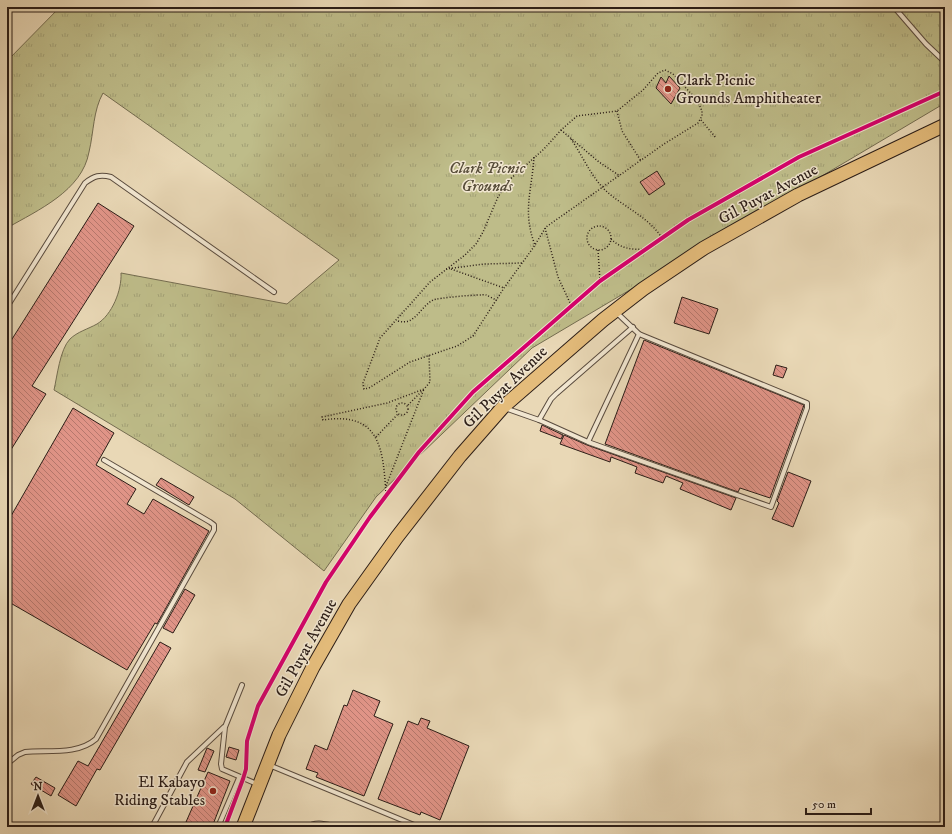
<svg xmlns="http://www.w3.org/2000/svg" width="952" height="834" viewBox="0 0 952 834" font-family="'IM FELL DW Pica',serif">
<defs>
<pattern id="park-tufts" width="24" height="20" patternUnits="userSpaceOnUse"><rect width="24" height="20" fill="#bebc89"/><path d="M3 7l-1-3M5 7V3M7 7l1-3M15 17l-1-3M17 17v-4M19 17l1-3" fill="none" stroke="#a3a176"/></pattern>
<pattern id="building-back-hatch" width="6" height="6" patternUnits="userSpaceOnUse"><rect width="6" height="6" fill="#e09487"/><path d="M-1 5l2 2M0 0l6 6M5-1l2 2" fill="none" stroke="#b6786d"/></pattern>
</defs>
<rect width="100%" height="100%" fill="#e9d8b6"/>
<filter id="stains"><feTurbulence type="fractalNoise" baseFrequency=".005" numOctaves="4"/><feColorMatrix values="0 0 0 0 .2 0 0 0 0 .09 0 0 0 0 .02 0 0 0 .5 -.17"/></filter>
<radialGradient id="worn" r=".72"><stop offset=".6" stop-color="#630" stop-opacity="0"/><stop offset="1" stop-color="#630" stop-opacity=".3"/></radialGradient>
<path fill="url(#park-tufts)" stroke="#746c50" d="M60,7H945V103L532,348L376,497L324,571L235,499L54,390C57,377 60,349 70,339C77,332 88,329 97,324C112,315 122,290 121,273L287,304L339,260L103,93C93,111 94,131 89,152C82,191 38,210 7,228V61Z"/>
<g fill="url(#building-back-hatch)" stroke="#2b1d17">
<polygon points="669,76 680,88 671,104 656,88 661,77 666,83"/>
<polygon points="657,171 665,184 649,195 640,182"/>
<polygon points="98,203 134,226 32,386 46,394 7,456 7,347"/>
<polygon points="682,297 718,309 709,334 674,323"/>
<polygon points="644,340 804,405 770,498 740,488 738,492 605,444"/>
<polygon points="776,365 787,368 783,378 773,375"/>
<polygon points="73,408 114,433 96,465 136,489 127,504 144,514 153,499 209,531 157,624 155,623 127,670 7,601 7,523"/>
<polygon points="542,425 563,435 561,439 540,431"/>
<polygon points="564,435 587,445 736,498 731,510 680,489 683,483 666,476 663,483 635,473 637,467 632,465 611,457 610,462 560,444"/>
<polygon points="788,472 811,481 793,527 772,519 779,503 777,501"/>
<polygon points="161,478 194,497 189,505 156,485"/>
<polygon points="185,589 195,595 173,633 163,628"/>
<polygon points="160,642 171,648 100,770 97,769 76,806 58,795 78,761 88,766"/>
<polygon points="353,690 380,701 374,716 393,724 364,796 316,777 318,773 306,769 315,745 327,750 344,705 347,706"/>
<polygon points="421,718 430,721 427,728 469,746 440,820 421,812 420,815 378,799 408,721 418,725"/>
<polygon points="229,747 239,750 236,760 226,757"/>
<polygon points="207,748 214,751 205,772 198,770"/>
<polygon points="208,772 230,781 212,827 192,827 193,824 186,822"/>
<polygon points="36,777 55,788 51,796 31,784"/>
</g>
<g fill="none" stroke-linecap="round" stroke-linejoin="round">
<defs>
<g id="lane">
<polyline points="894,7 926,44 945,62"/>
<path d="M7,307L85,183C94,176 100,174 111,177L274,292"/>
<polyline points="617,313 639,334"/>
<polyline points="505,408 539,420 588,442 639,334 807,403 807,408 771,507 588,442"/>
<polyline points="539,420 551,399 556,394 633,327"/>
<polyline points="242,685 225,727 221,764 222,769 257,784"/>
<path d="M7,764L18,755L25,752C48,750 78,755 96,739L214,530V525L210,522L104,460"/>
<polyline points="269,765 419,827"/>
<polyline points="152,827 187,762 224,727"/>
<polyline points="218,827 239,778"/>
<path d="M308,827C316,820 328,825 338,827"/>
</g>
<polyline id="primary" points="243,827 279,735 313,667 349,604 397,537 460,456 503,407 603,320 643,289 704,248 798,195 945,125"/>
</defs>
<use href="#lane" stroke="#5a4c3f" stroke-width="6"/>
<use href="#primary" stroke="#2b1d17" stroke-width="15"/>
<g stroke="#2b1d17" stroke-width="1.5" stroke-dasharray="1 2" stroke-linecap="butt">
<polygon points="665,70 673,74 697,100 702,111 702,116 698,123 664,144 546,227 533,248 504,288 473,336 457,346 410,362 369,388 364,389 363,383 380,338 430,282 465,255 476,244 483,232 498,197 508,181 544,149 561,130 577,116 617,111 643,90 658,73"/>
<polyline points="617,111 622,131 641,161"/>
<polyline points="701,120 716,138"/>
<polyline points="561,130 599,162 620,176"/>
<path d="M571,139C582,155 590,174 603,188C622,207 647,215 662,238"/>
<path d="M534,157C532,190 522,212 535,245"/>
<circle cx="599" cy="238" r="12"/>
<polyline points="545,228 558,277 571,305"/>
<path d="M611,239C621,249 633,250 647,249"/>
<polyline points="598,250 600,281"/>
<polyline points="446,269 484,264 522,263"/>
<polyline points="451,269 504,288"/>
<path d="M398,321C415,326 419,308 433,300C436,298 481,294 486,295C489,296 493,299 497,300"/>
<circle cx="402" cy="409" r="6"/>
<polyline points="408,405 423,390"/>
<polyline points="376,437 398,414"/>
<polyline points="386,486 424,389"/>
<path d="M386,494C383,450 381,411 323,420L322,417L387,403L424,389L430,382L429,355"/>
</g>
<use href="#lane" stroke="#f1e6d0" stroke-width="4"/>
<use href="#primary" stroke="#e4bc7b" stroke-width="13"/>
<defs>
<polyline id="cycleway" points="225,827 243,779 246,769 247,741 258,706 326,582 370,517 419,452 473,392 600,281 688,220 799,157 945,91"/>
</defs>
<use href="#cycleway" stroke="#f1e6d0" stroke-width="6"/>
<use href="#cycleway" stroke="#d6006c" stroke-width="4"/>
</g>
<g fill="#8f2418" stroke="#f1e6d0" stroke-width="1.5">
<circle cx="668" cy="89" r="4"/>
<circle cx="213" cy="791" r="4"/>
</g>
<g text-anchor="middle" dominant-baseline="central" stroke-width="3" stroke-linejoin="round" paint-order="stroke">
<g font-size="16" fill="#2b1d17" stroke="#f1e6d0" text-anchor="start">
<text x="676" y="80">Clark Picnic<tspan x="676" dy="18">Grounds Amphitheater</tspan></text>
<text x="205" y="782" text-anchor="end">El Kabayo<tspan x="205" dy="18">Riding Stables</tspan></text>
</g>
<g font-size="16" font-style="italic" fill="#574d39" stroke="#f1e6d0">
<text x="487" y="168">Clark Picnic<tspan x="487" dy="18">Grounds</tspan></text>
</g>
<g font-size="16" fill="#2b1d17" stroke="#f1e6d0">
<text transform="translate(768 194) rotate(-28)">Gil Puyat Avenue</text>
<text transform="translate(505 387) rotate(-44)">Gil Puyat Avenue</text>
<text transform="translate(306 648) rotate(-61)">Gil Puyat Avenue</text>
</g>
</g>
<rect width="952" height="834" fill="none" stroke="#e9d8b6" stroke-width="24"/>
<rect x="8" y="8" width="936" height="818" fill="none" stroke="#2b1d17" stroke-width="2"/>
<rect x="12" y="12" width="928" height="810" fill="none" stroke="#2b1d17"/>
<g transform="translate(38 796)" stroke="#f1e6d0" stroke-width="3" paint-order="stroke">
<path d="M0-3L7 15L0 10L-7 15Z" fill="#2b1d17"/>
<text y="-6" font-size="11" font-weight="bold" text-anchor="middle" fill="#2b1d17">N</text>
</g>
<path d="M806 808v6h65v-6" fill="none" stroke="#2b1d17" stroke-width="2"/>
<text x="812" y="808" font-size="12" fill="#2b1d17" stroke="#f1e6d0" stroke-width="3" paint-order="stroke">50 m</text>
<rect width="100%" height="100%" filter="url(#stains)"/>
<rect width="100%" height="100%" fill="url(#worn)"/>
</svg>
